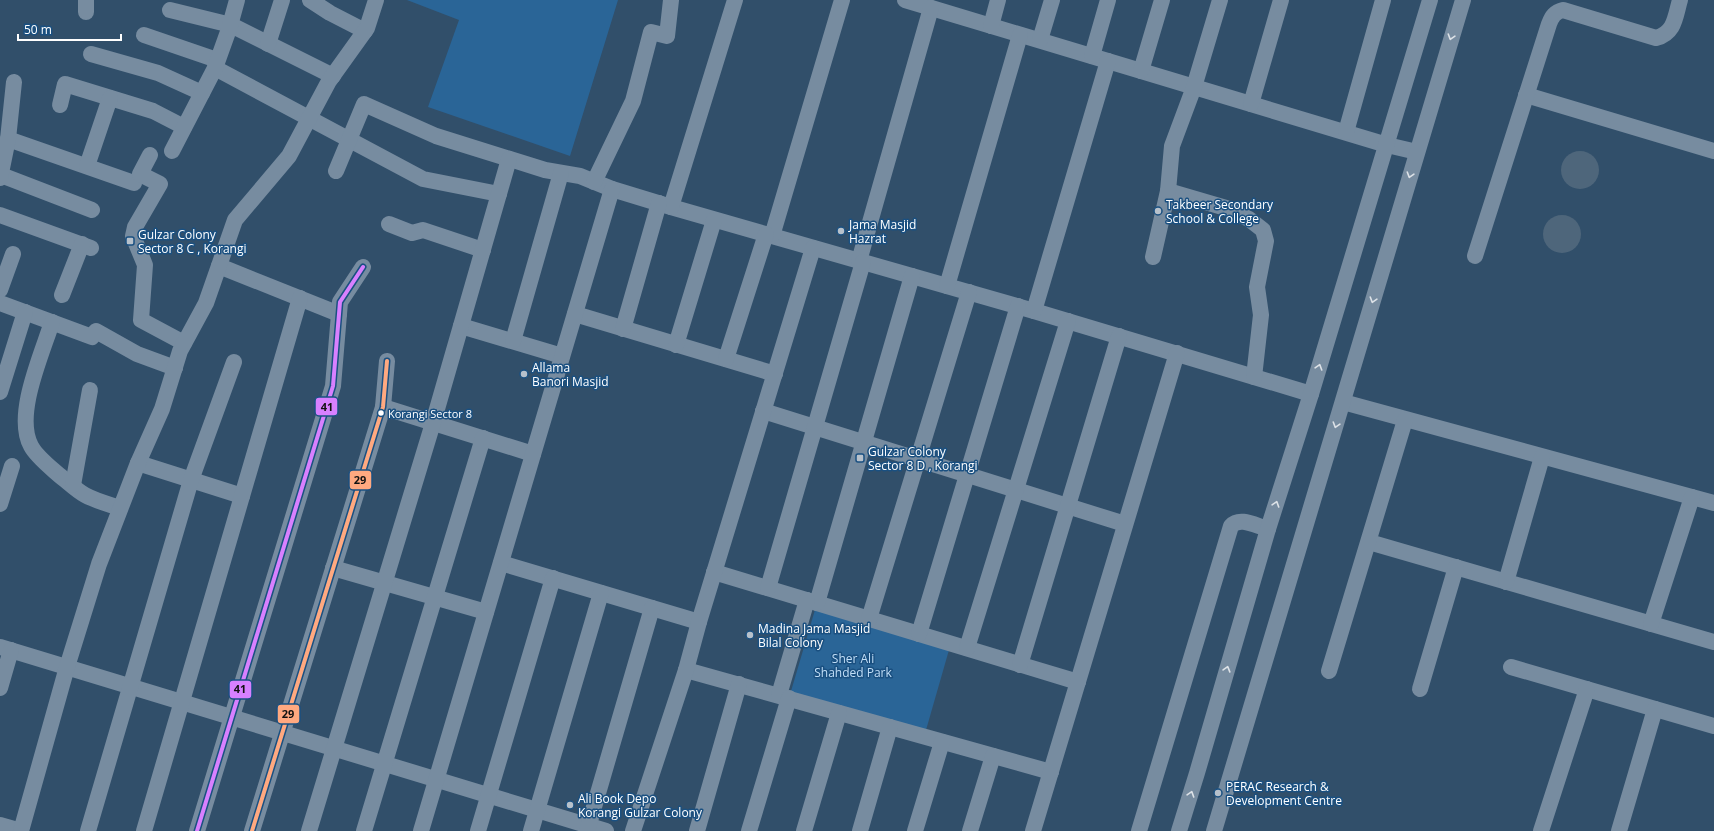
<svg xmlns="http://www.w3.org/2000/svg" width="1714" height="831" viewBox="0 0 1714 831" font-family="'Open Sans',sans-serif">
<rect width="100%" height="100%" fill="#314f6a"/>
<g fill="#2a6597">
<polygon points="407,0 618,0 570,156 428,107 459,20"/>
<polygon points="817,603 951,643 924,737 789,698"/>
</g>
<g fill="#4e667b">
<circle cx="1580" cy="170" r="19"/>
<circle cx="1562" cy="234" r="19"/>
</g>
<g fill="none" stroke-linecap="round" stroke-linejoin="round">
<g stroke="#778ca0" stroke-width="16">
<polyline points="310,0 330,13 365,31"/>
<polyline points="905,0 1387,145 1417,152"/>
<polyline points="170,10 231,25 333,76"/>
<polyline points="86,12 86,0"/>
<polyline points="991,26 998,0"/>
<polyline points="144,35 217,60"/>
<polyline points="1040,40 1052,0"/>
<polyline points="268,44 282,0"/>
<polyline points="91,54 158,73 202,93"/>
<polyline points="1092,56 1108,0"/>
<polyline points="215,68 423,179 499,194"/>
<polyline points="1141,71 1162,0"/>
<polyline points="1526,95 1714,151"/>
<polyline points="1251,104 1281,0"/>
<polyline points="60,105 65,84 153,111 184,127"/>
<polyline points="1346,132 1383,0"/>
<polyline points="8,139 134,183"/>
<polyline points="172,151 215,68 229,29 237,0"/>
<polyline points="150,155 140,174 160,184 135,227 133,236 145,265 141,320 184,343"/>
<polyline points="87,166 110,98"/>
<polyline points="336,171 364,104 436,136 545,170 580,176 612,189 671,207 1034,311 1311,394"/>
<polyline points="1,175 92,210"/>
<polyline points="0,178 8,139 14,82"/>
<polyline points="594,182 633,101 651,32 667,36 671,0"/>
<polyline points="1168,191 1226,208 1249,219 1263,230 1266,241 1257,287 1261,315 1254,377"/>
<polyline points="671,207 735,0"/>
<polyline points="0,215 91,248"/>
<polyline points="389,224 412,233 423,230 483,250"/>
<polyline points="772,236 842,0"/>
<path d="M1475,256L1549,24C1552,16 1555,12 1563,10L1656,38C1675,33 1675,17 1680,0"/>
<polyline points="1153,257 1168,191 1172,146 1194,87 1220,0"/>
<polyline points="859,261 931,8"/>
<polyline points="219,266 339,314"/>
<polyline points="947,286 1020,35"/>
<polyline points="0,290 13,254"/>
<polyline points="62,295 82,244"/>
<polyline points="0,303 92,337 96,331 137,354 175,368"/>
<polyline points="1034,311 1108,61"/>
<polyline points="575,314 775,374"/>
<path d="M52,322C42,354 14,415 31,446C36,456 50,467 59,475C67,481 76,490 85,495C96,501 108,504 120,508"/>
<polyline points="461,326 562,356"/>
<polyline points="623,329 659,203"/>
<polyline points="513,341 561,173"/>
<polyline points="676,345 714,220"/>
<polyline points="726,359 766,234"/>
<polyline points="0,392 25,312"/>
<polyline points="1343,402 1714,503"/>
<polyline points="383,407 533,454"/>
<polyline points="763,411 1125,524"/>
<polyline points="138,463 242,496"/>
<polyline points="73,485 90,390"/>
<polyline points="0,504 12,466"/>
<polyline points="1369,542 1714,642"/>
<polyline points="501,563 699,622"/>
<polyline points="333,568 486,612"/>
<polyline points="714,572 1078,682"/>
<polyline points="1506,582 1542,457"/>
<polyline points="768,588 863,262"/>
<polyline points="817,603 912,276"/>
<polyline points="869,619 969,292"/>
<polyline points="1651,624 1692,497"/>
<polyline points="919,634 1018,306"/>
<polyline points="0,647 606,831"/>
<polyline points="967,648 1068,321"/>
<polyline points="1020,665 1119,336"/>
<polyline points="1511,667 1714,726"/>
<polyline points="686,670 1051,772"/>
<polyline points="1329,671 1405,420"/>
<polyline points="0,688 11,650"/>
<polyline points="1420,689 1456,567"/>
<polyline points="779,695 807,600"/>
<polyline points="0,825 21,831"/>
<polyline points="21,831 67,667 99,564 138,463 162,409 180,351 206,303 235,220 289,156 329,81 367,28 376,0"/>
<polyline points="88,831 191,480 234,362"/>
<polyline points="144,831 300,298"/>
<polyline points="197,831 333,386 340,302 363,267"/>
<polyline points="252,831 383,407 387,361"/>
<polyline points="309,831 433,423 509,159"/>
<polyline points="364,831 483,438"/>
<polyline points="421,831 612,189"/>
<polyline points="478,831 553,578"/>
<polyline points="531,831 601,593"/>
<polyline points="587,831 652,608"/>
<polyline points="633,831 686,670 699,622 813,248"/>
<polyline points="697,831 739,684"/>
<polyline points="749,831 789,698"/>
<polyline points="804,831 839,713"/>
<polyline points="860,831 890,727"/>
<polyline points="915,831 942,742"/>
<polyline points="970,831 993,756"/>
<polyline points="1033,831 1177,353"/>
<path d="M1139,831L1231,526C1240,516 1256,526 1268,529"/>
<polyline points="1179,831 1197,773 1268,529 1311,394 1430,0"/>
<polyline points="1214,831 1463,0"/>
<polyline points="1541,831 1587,689"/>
<polyline points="1619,831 1655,709"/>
</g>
<defs>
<polyline id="bus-1" points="197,831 333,386 340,302 363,267"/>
<polyline id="bus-2" points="252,831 383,407 387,361"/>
</defs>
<use href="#bus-1" stroke="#1a5081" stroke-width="7"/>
<use href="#bus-2" stroke="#1a5081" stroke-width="7"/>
<use href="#bus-1" stroke="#d880ff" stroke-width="4"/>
<use href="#bus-2" stroke="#ffa980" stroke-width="4"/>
</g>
<defs><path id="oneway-chevron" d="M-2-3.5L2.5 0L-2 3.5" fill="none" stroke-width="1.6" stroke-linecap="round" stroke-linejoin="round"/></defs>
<g stroke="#dde2e7">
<use href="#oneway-chevron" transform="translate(1451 37) rotate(107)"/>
<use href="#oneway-chevron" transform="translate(1410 175) rotate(107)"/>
<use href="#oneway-chevron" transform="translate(1373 300) rotate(107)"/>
<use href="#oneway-chevron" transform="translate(1319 367) rotate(-73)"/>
<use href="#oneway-chevron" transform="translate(1336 425) rotate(107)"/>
<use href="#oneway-chevron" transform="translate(1276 504) rotate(-72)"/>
<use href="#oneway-chevron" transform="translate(1227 669) rotate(-74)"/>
<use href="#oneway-chevron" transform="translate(1191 794) rotate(-72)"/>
</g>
<g fill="#b7c1cb" stroke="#1a5081" stroke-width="1.5">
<circle cx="1158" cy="211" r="4"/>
<circle cx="841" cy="231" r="4"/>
<rect x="126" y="237" width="8" height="8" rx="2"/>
<circle cx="524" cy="374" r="4"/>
<rect x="856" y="454" width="8" height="8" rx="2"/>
<circle cx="750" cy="635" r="4"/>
<circle cx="1218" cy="793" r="4"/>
<circle cx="570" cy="805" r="4"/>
</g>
<circle fill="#fff" stroke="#1a5081" stroke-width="1.5" cx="381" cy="413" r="3.5"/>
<g text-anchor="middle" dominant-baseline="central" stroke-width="3" stroke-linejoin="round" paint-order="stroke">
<g font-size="11" fill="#fff" stroke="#1a5081" text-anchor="start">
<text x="388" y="413">Korangi Sector 8</text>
</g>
<g font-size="12" fill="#fff" stroke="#1a5081" text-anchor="start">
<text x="1166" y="204">Takbeer Secondary<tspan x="1166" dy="14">School &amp; College</tspan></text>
<text x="849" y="224">Jama Masjid<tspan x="849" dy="14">Hazrat</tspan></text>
<text x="138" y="234">Gulzar Colony<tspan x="138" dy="14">Sector 8 C , Korangi</tspan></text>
<text x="532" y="367">Allama<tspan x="532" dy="14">Banori Masjid</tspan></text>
<text x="868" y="451">Gulzar Colony<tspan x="868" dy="14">Sector 8 D , Korangi</tspan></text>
<text x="758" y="628">Madina Jama Masjid<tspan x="758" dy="14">Bilal Colony</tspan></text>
<text x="1226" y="786">PERAC Research &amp;<tspan x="1226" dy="14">Development Centre</tspan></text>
<text x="578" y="798">Ali Book Depo<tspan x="578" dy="14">Korangi Gulzar Colony</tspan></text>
</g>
<g font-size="12" fill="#c2dff8" stroke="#1a5081">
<text x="853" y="658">Sher Ali<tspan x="853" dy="14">Shahded Park</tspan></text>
</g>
</g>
<g stroke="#1a5081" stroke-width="1.5">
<rect x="315" y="397" width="23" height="19" rx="4" fill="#d880ff"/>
<rect x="349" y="470" width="23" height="20" rx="4" fill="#ffa980"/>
<rect x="229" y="680" width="23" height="19" rx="4" fill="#d880ff"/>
<rect x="277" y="704" width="23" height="20" rx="4" fill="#ffa980"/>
</g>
<g font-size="11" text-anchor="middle" font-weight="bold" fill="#111">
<text x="327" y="411">41</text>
<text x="360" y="484">29</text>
<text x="240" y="693">41</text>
<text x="288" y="718">29</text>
</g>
<path d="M18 34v6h103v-6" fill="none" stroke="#ffffff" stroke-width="2"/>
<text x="24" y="34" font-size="12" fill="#ffffff" stroke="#1a5081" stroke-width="3" paint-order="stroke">50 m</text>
</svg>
